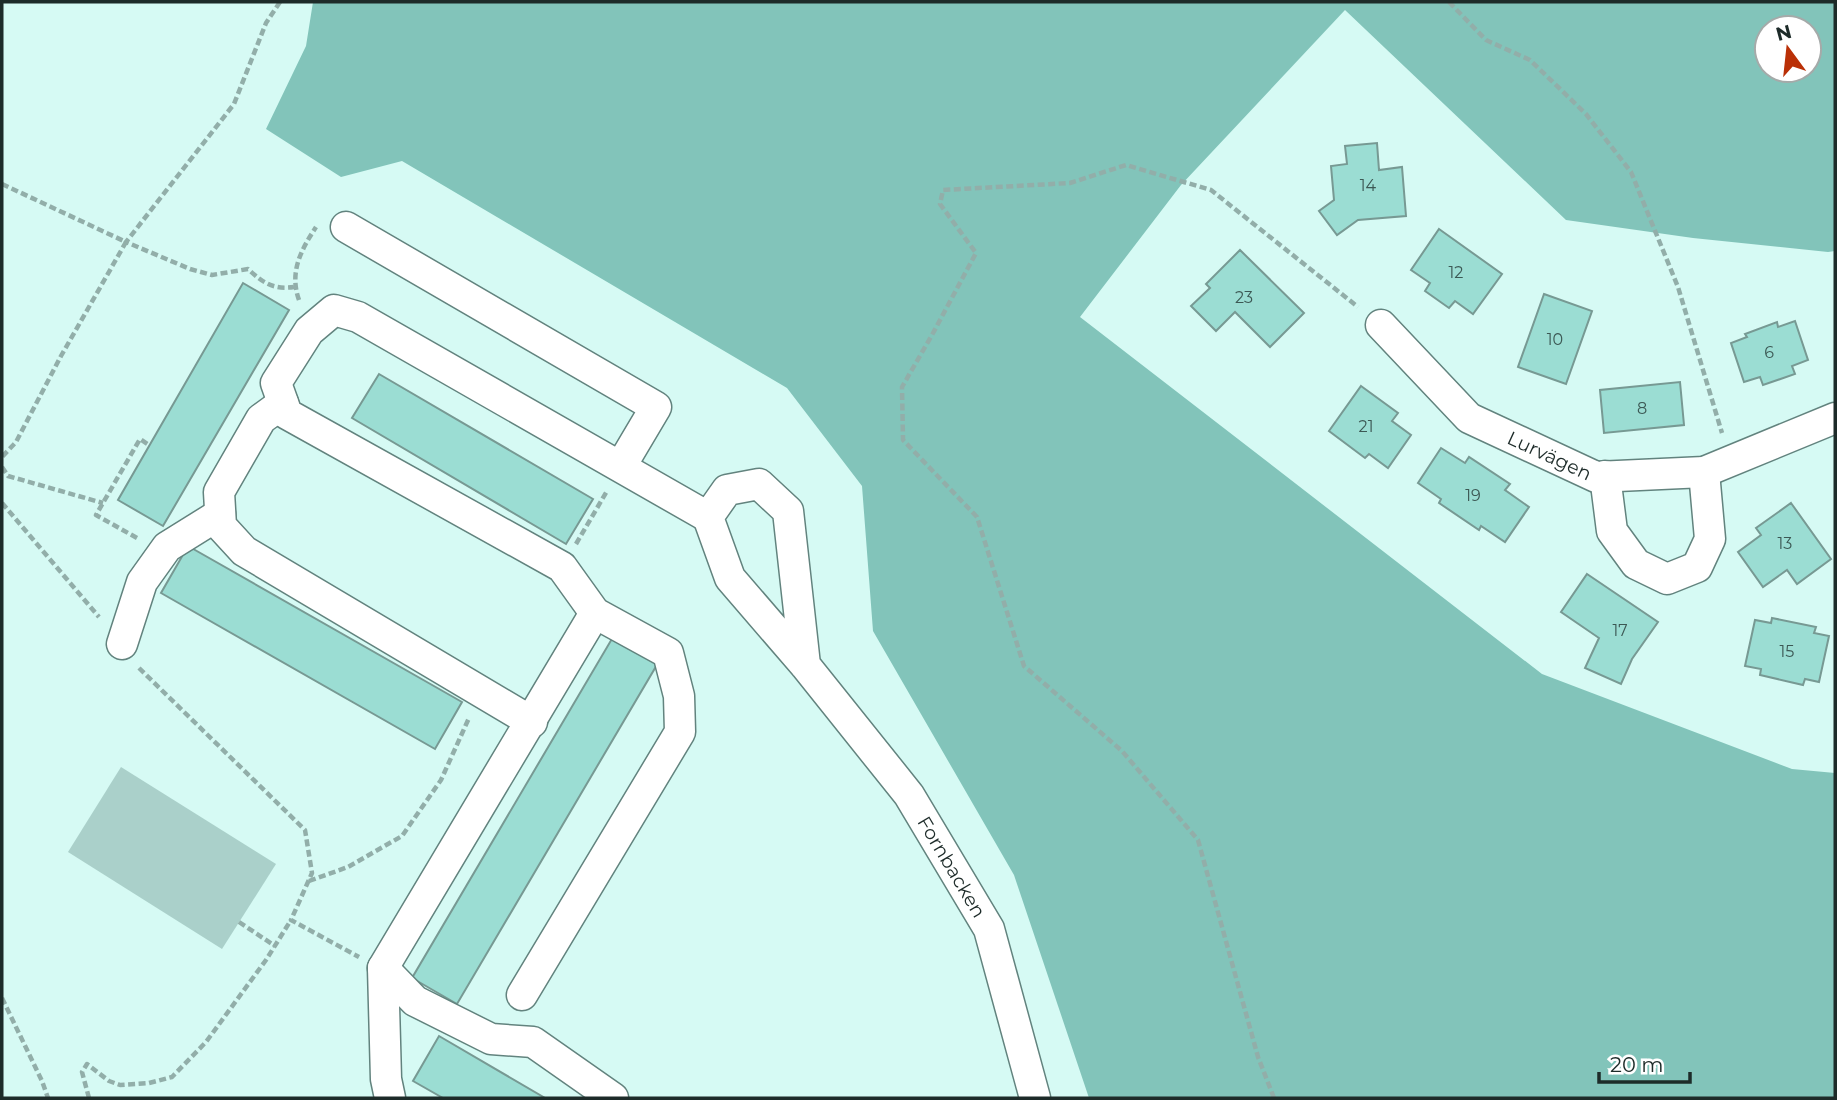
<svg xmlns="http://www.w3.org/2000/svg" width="1837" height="1100" viewBox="0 0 1837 1100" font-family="Montserrat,sans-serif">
<rect width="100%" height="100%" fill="#d6faf4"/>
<polygon fill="#aad0ca" points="121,767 276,864 222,949 68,852"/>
<path fill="#82c4ba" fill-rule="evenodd" d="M313,2H1835V251L1828,252L1693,238L1566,220L1345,10L1181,185L1080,317L1542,674L1792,769L1835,773V1098H1089L1014,875L873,631L862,486L787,388L402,161L341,177L266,129L306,46ZM1767,28H1809V70H1767Z"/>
<g fill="#9bddd3" stroke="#779993" stroke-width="2">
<polygon points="1377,143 1379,170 1402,167 1406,216 1358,220 1337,235 1319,211 1334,200 1331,166 1347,164 1345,146"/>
<polygon points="1439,229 1502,274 1473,314 1455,301 1449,308 1425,291 1430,283 1411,270"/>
<polygon points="1240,250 1304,313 1270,347 1235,312 1216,331 1191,306 1210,288 1206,284"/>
<polygon points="243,283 289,310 163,526 118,500"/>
<polygon points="1544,294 1592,311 1566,384 1518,367"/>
<polygon points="1795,321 1808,360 1792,366 1795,374 1763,385 1760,377 1744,382 1731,343 1747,337 1745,334 1777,322 1778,327"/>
<polygon points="379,374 593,499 566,544 352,418"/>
<polygon points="1680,382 1684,425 1604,433 1600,390"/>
<polygon points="1361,386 1398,413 1392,421 1411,435 1388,468 1369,454 1365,458 1329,431"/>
<polygon points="1441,448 1465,463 1469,457 1510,484 1505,490 1529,507 1505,542 1481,526 1479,530 1439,503 1441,499 1418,483"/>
<polygon points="1791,503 1831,559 1797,584 1787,570 1763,587 1738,552 1761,535 1756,528"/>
<polygon points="188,546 462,702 435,749 161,593"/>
<polygon points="1587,574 1658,622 1632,659 1621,684 1585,668 1599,638 1561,612"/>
<polygon points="1772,618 1816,627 1814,633 1829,636 1819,682 1805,679 1803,685 1760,675 1761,669 1745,666 1755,620 1771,623"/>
<polygon points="613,637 658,663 457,1004 412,978"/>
<polygon points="439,1036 545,1098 443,1098 413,1081"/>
</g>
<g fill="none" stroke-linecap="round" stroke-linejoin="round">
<defs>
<g id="minor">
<polyline points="346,227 656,407 621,466"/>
<path id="s1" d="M1381,325L1469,418L1596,477L1704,472L1835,418"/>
<polyline points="283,403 261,419 219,492 221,526 244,551 532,722"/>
<polyline points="1605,476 1612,531 1636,564 1667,579 1697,567 1710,539 1704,472"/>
<polyline points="122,644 142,582 167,547 220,514"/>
<path id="s2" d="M805,665L788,511L759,484L727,490L708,517L730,578L805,665L909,795L989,929L1035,1098"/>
<polyline points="383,968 415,1001 491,1039 533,1042 613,1098"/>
<polyline points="522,995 680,732 679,696 668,653 595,613 562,567 287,414 276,383 309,331 334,310 358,317 708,517"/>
<polyline points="390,1098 386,1079 383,968 595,613"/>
</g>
</defs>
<use href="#minor" stroke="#62837e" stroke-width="33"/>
<g stroke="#92aea9" stroke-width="4.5" stroke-dasharray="7 3.5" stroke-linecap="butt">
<path d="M280,2L266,23L234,104L126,242L190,269L212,275L248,269C263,283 274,290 294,287"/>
<polyline points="1449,2 1486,40 1530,60 1586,114 1631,172 1678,287 1722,433"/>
<polyline points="2,184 126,242 61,356 16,442 2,457"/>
<path d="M299,300C289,272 301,250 316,227"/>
<polyline points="2,467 8,476 103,503"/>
<polyline points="2,503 99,617"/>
<polyline points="137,538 96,515 140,439 149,445"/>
<polyline points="576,544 607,491"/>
<polyline points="139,668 305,830 312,873 291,920 359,957"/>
<polyline points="309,881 348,867 402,836 441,780 469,718"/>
<polyline points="239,922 275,946"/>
<polyline points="2,998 42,1081 48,1098"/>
<polyline points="89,1098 82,1072 87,1064 109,1081 120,1085 149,1083 172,1077 206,1042 266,960 291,920"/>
<polyline points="1274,1098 1258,1057 1198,840 1122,751 1024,666 977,517 903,440 902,387 932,335 976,253 940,204 943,190 1070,183 1126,165 1211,190 1358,307"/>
</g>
<use href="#minor" stroke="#fff" stroke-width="30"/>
</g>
<g text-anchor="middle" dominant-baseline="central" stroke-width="7" stroke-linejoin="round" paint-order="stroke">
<g font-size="16" fill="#3c5854">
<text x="1368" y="185">14</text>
<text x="1456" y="272">12</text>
<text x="1244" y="297">23</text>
<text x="1555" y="339">10</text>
<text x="1769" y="352">6</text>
<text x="1642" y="408">8</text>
<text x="1366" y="426">21</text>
<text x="1473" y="495">19</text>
<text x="1785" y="543">13</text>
<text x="1620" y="630">17</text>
<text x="1787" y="651">15</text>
</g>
<g font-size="19" fill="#1d2b29" stroke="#fff">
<text stroke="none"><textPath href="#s1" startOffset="217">Lurvägen</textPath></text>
<text stroke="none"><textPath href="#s2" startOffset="690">Fornbacken</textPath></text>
</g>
</g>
<rect width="1837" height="1100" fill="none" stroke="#1d2b29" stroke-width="7"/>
<g transform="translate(1788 49) rotate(345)"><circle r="33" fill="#ffffff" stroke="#a5aaa9" stroke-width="2"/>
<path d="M0-5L12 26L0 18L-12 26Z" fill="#ba3007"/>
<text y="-10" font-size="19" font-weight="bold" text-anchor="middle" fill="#1d2b29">N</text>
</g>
<path d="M1599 1072v10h91v-10" fill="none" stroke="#1d2b29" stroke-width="3.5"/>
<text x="1610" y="1072" font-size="21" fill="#1d2b29" stroke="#ffffff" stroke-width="5" paint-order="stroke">20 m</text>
</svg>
